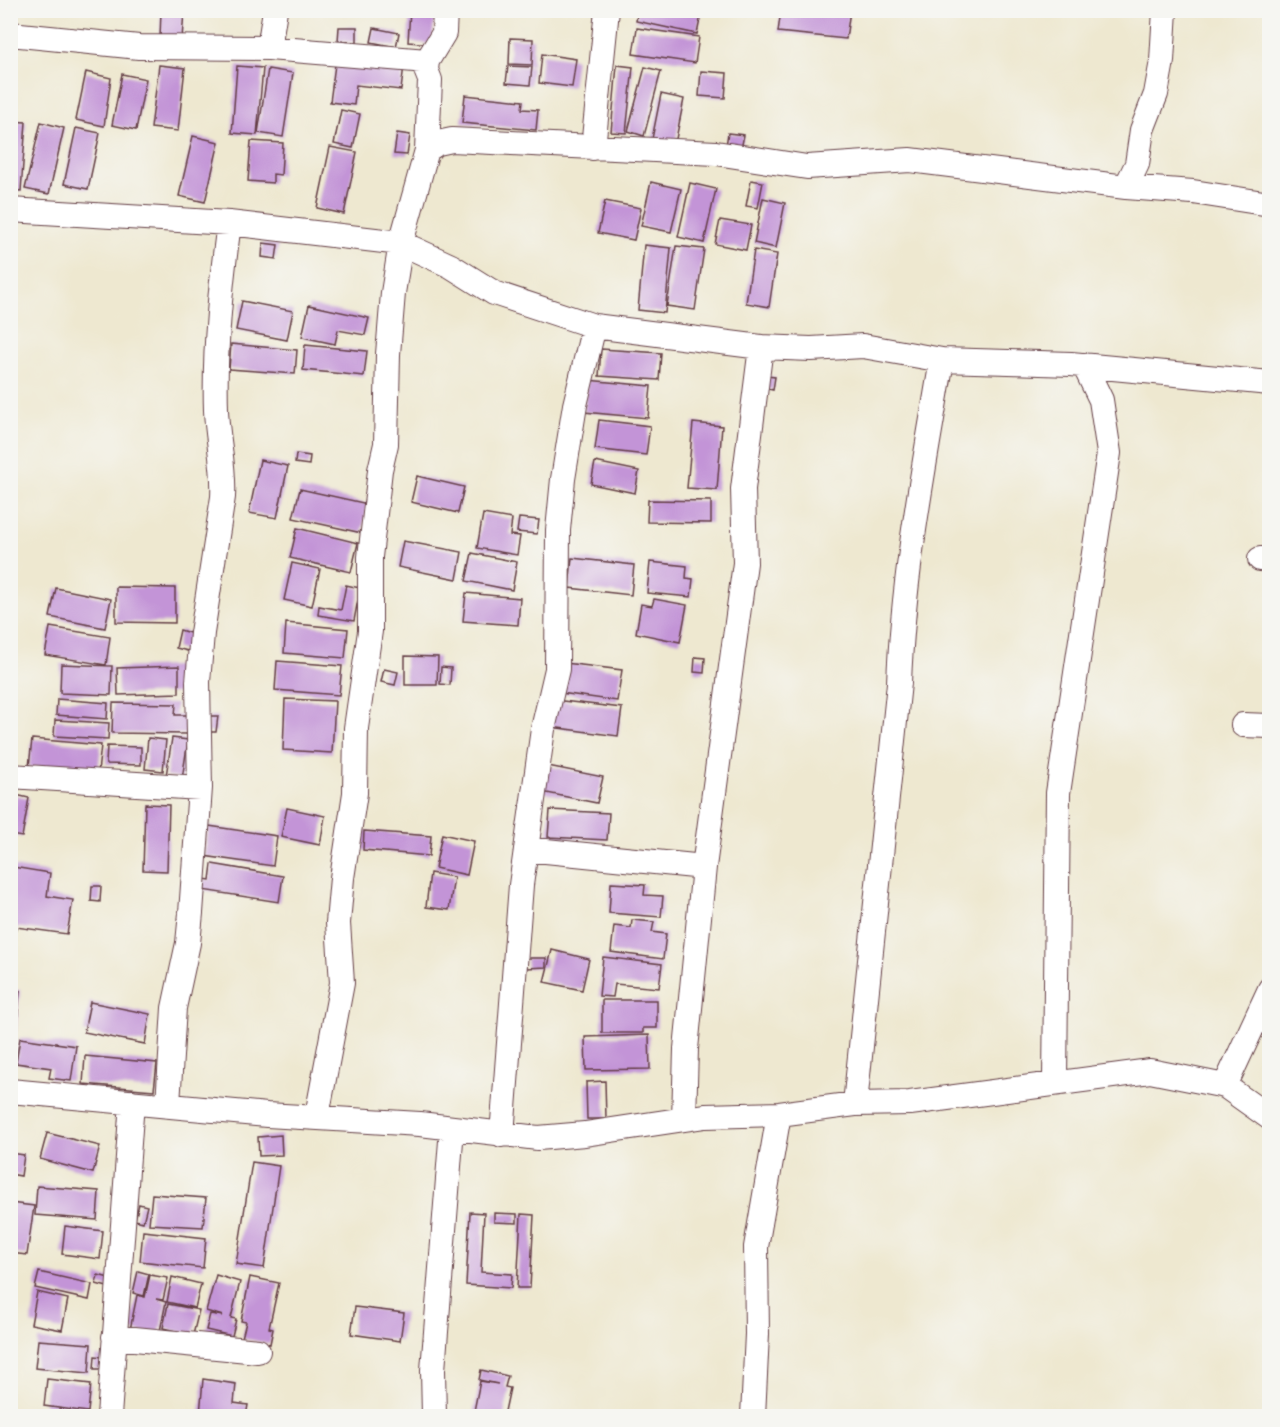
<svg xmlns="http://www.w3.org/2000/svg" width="1280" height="1427" viewBox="0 0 1280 1427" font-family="'Comic Neue',sans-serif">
  <rect width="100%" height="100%" fill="#f6f6f2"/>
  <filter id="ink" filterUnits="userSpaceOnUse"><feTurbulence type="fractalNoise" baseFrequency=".0167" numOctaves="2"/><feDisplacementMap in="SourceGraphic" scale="12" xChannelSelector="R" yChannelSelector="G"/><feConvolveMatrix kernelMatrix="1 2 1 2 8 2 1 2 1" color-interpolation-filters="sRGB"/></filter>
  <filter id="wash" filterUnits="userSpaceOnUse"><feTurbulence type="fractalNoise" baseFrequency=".008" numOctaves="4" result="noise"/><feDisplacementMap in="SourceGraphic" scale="24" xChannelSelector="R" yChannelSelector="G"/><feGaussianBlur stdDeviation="1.35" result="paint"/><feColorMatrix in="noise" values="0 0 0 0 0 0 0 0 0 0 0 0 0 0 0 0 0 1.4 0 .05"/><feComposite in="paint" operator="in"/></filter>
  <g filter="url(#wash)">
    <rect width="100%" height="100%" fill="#eee8d0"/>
    <g id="blocks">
      <path fill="#c394d7" d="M161,10l23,1 -2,28 -22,-1z
        M410,10h25l-3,34 -24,-2z
        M638,10h64l-5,24 -61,-13z
        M781,10h69l-4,29 -68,-7z
        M339,27h18v15l-19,-1z
        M374,28l25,5 -3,14 -25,-5z
        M637,28l62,9 -4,26 -62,-9z
        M510,38l23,1 -1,26 -23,-1z
        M542,54l34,5 -4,28 -33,-4z
        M336,57l68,8 -3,25 -45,-5 -2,20 -24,-3z
        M159,65l26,3 -7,63 -27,-3z
        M617,65l16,2 -7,66 -15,-1z
        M237,66l26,2 -6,67 -25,-2z
        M508,66l24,1 -2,18 -24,-2z
        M645,67l16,4 -17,65 -16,-5z
        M268,69l25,4 -10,64 -25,-4z
        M701,71l26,2 -2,25 -26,-2z
        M86,72l25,6 -7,48 -28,-6z
        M122,74l24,5 -10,51 -24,-5z
        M661,94l23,5 -9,45 -23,-5z
        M465,95l58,6 -1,8 16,1 -2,20 -74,-7z
        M341,110l19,4 -7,34 -19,-4z
        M10,121l16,1 -5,69 -11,-1z
        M41,122l23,6 -15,66 -24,-5z
        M76,128l24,5 -12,56 -24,-5z
        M397,133l13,2 -3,20 -13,-1z
        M728,133l16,2 -3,14 -15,-3z
        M193,136l26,6 -14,60 -26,-6z
        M251,141l32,2 -2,32 -8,-1v9l-25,-2z
        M330,147l27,5 -13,62 -27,-6z
        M751,180l12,2 -5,26 -12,-2z
        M651,182l30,7 -10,43 -30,-6z
        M690,183l26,6 -12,54 -26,-6z
        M763,198l22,5 -9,45 -22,-5z
        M605,201l36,7 -7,32 -36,-7z
        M720,220l31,5 -5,25 -31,-6z
        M263,243l15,2 -2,14 -14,-2z
        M644,245l27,3 -6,65 -27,-3z
        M676,246l28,3 -9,61 -28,-4z
        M754,250l23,4 -8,53 -23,-4z
        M242,301l51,10 -6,29 -51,-10z
        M309,305l60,13 -4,17 -27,-5 -3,14 -33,-7z
        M231,344l66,6 -2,24 -66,-5z
        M305,345l62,6 -3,25 -61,-6z
        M601,349l60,4 -2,27 -60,-4z
        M766,376l9,1 -2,13 -9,-2z
        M587,380l64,6 -3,32 -64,-6z
        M599,420l51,6 -4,29 -51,-6z
        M693,423l29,3 -5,64 -30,-2z
        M296,454l14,2 -1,9 -14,-2z
        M260,460l28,6 -11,52 -28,-5z
        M595,462l44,9 -4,22 -44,-9z
        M417,476l47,11 -6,26 -47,-11z
        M300,489l68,15 -6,29 -69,-15z
        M648,500l63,1v22l-64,-1z
        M483,514l29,5 -2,16 10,1 -3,19 -40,-7z
        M519,518l20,2 -2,14 -20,-2z
        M297,528l61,15 -7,29 -61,-14z
        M403,541l59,11 -5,27 -59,-12z
        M472,553l45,9 -5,28 -46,-9z
        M572,558l62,7 -3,30 -62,-7z
        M650,562l37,4 -1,12 7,1 -2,18 -44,-4z
        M292,563l28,6 -8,37 -28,-6z
        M346,585l14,3 -6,33 -36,-6 1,-9 22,4z
        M116,587l59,1v35l-59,-1z
        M56,588l55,11 -6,29 -55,-11z
        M466,593l54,5 -2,27 -55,-4z
        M654,599l33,6 -7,37 -44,-9 5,-29 11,2z
        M286,623l62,6 -3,29 -61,-5z
        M50,627l60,10 -4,28 -61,-10z
        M180,630l13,4 -5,17 -12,-3z
        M405,656l33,1 -1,28h-32z
        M695,657l10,1 -1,15 -10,-1z
        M277,661l65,5 -3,29 -64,-5z
        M565,663l57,7 -5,31 -56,-8z
        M61,664l51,2 -1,29 -51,-2z
        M179,666v27l-61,2 -1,-27z
        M441,667l10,1 -1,17 -10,-1z
        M384,669l14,3 -3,13 -14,-3z
        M57,699l51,4 -1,16 -51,-4z
        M285,699l50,2 -3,52 -49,-3z
        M554,700l68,8 -4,28 -67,-9z
        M113,703l63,1 -1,11h13l-1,19 -75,-1z
        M209,716h9l-2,16h-8z
        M55,720l54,3 -1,16 -54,-3z
        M148,738l18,2 -3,31 -18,-2z
        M172,738l16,2 -6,39 -16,-3z
        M32,739l69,6 -3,27 -69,-5z
        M107,746l34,1v18l-35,-1z
        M548,766l55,11 -6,26 -55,-11z
        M16,795l13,3 -7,39 -12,-2z
        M145,804l24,1 -2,66 -24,-1z
        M287,808l38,8 -5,29 -39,-8z
        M550,810l59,3 -2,27 -59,-3z
        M209,826l68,10 -4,30 -69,-10z
        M364,831l67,5 -2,20 -66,-6z
        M442,834l32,7 -7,34 -32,-7z
        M212,864l71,12 -4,26 -77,-12 2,-11 6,1z
        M13,867l37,6 -3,23 26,4 -6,34 -51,-7 -2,10 -4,-1v-49z
        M430,873l24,4 -5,33 -23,-3z
        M611,883l34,2 -1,10 19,1 -2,21 -52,-4z
        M92,886h9l-1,16 -9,-1z
        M632,920l22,2 -2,10 14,2 -3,25 -52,-7 3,-26 17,2z
        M552,950l37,9 -7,31 -38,-8z
        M603,957l59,7 -3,24 -44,-4 -2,13 -14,-1z
        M526,958h20v9l-19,1z
        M10,990h10l-4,43h-6z
        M602,1000h55v28h-14v5h-41z
        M90,1002l60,12 -5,30 -61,-12z
        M649,1035l1,34 -64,1 -1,-33z
        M20,1038l56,8 -5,35 -22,-3 2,-10 -35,-5z
        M10,1045l6,1 -2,19h-4z
        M85,1056l72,7 -3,27 -71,-6z
        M605,1081l1,38h-19l-1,-37z
        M47,1133l53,13 -7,27 -53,-14z
        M281,1135l1,20 -23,1 -1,-19z
        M10,1153l14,2 -3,21 -11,-2z
        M252,1162l27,4 -15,102 -28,-4z
        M37,1186l62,5 -2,29 -62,-5z
        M152,1194l54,4 -3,29 -54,-3z
        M10,1203l24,3 -7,49 -17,-2z
        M139,1204l8,2 -4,16 -8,-2z
        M470,1212l14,1 -3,59 31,2 -1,14 -45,-3z
        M494,1213l23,1v9l-23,-1z
        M521,1214l13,1 -4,73h-13z
        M65,1226l38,5 -3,28 -38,-5z
        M143,1231l63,7 -3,30 -63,-7z
        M138,1271l11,3 -5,22 -11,-3z
        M39,1272l53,12 -3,16 -54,-12z
        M98,1275l15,4 -2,9 -15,-4z
        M150,1275l18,3 -5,22 -7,-1 10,3 -7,34 -29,-6 7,-35 8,2z
        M216,1275l24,7 -9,36 5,1 -4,17 -26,-6 4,-16 13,2 -17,-5z
        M172,1277l29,7 -6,24 -28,-6z
        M250,1277l29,6 -10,45 4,1 -3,15 -28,-6 4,-16 -5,-1z
        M37,1292l31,7 -6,31 -31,-6z
        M168,1304l31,6 -6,25 -30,-7z
        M355,1307l49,6 -4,28 -49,-7z
        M38,1340l53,4 -2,29 -54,-5z
        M95,1356l7,1 -1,12h-7z
        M481,1370l27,6 -3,11 5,1 -6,28h-31l7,-35 18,3 -19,-4z
        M47,1379l44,5 -3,28 -44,-6z
        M203,1379l33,5 -2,19 14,2 -2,11 -46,-1z"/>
    </g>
  </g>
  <g filter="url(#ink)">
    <use href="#blocks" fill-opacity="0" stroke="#633d44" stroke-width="1.5"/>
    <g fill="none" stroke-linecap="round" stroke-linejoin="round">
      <defs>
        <path id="minor" d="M10,34l129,13 130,1 158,13 -1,9 4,10 -3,70
          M269,48l6,-38
          M427,61l17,-28 1,-23
          M593,148l14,-138
          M1126,187l11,-23 5,-34 14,-36 6,-33 3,-51
          M10,210l219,13 172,20 50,23 43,27 100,33 167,21 50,2 52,-3 79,14 129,4 199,19
          M1260,559l10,1
          M1243,725l27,1
          M10,776l190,12
          M526,849l178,18
          M1055,1082l3,-289 51,-340 -8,-53 -17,-35
          M1225,1086l45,-97
          M10,1091l257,24 153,9 118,14 47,-4 120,-18 74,-2 76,-10 55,-1 240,-32 75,15 45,32
          M168,1104l6,-96 14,-65 3,-30 9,-125 -2,-106 4,-49 21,-136c2,-30 -6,-58 -7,-87 -2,-62 5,-126 13,-187
          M855,1104l44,-421c4,-109 25,-215 43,-323
          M317,1116l25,-133 -4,-60 4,-45 13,-85 1,-65 14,-97v-74l10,-87 6,-26 2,-90 5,-61 8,-50 26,-93 11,-7 14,-3 264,13 91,14 103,-7 216,27 67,5 77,12
          M684,1119l2,-70 18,-182 41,-304 -2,-74 18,-142
          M502,1135l19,-250 22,-156 14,-60 1,-139 5,-51 12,-74 19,-79
          M114,1337l144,14
          M109,1416l23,-314
          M434,1416l-1,-46 19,-242
          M753,1416l4,-82 -1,-87 23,-133"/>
      </defs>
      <use href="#minor" stroke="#633d44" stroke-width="26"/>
      <use href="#minor" stroke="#fff" stroke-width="24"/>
    </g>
  </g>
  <rect width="1280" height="1427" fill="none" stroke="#f6f6f2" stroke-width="36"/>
</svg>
